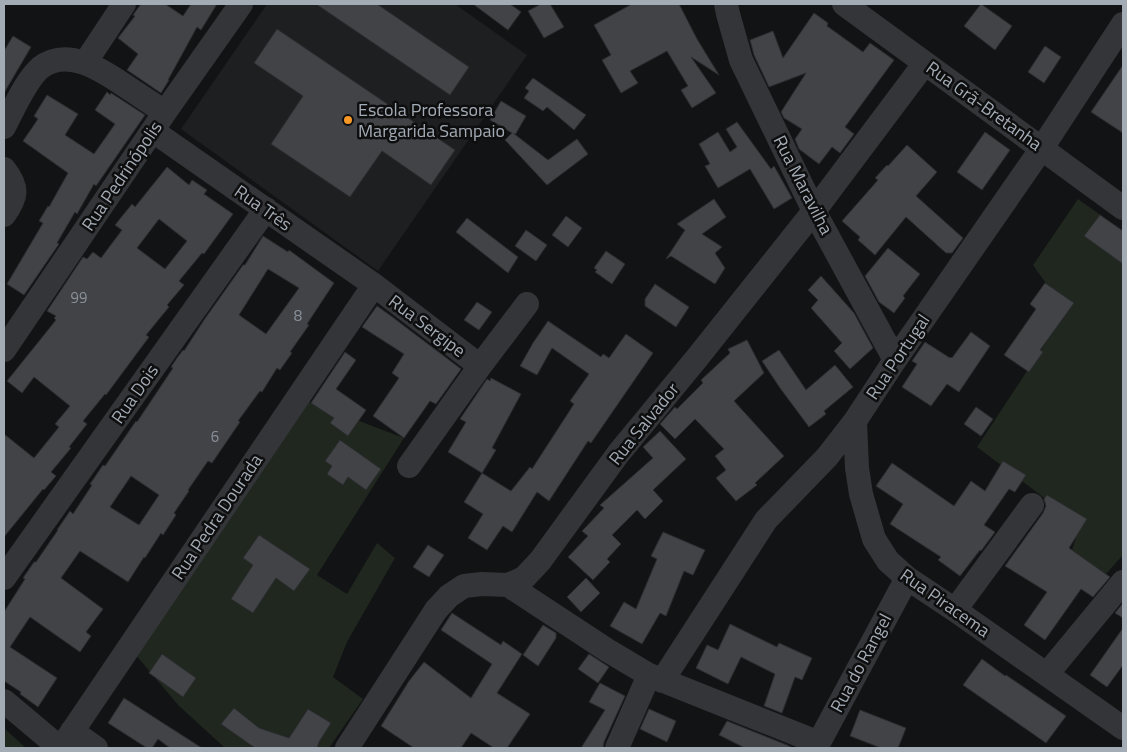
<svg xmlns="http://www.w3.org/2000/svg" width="1127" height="752" viewBox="0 0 1127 752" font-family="'Titillium Web',sans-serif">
  <rect width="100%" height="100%" fill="#121314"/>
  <path fill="#1e1f21" d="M267,4h188l72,51 -149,216 -197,-142z"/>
  <path fill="#1f271f" d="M1078,199l45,32v324l-17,19 -34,-24 8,-25 -103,-78 89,-135 -33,-47z
    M307,401l97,37 -87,137 30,19 30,-51 18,15 -48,84 -14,35 30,22 -34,49h-104l-47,-43 -43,-51z
    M4,728l22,20h-22z"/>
  <path fill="#414347" stroke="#2c2d30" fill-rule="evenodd" d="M141,4h24l18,12 8,-12h26l-16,26 -4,-3 -29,53h1l-8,13 -34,-23 11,-16 -20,-16 17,-22 -2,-1z
    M316,4h61l92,63 -19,28z
    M473,4h37l11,8 -13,18z
    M541,4h9l14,23 -20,11 -16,-27z
    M632,4h47l18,35 22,36 -28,-18 25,36 -24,15 -11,-18 7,-4 -21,-35 -37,20 8,12 -17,10 -19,-33 9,-5 -17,-30z
    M981,4l31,22 -17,24 -31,-24z
    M814,13l14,10 -1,3 36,26 7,-9 24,17 -49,67 9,7 -14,19 -8,-6 -13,17 -20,-15 -4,-10 7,-10 -18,-11 -3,-6 25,-39 -37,14 -15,-32 -4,-15 23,-9 10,27z
    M277,29l178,121 -24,35 -49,-34 -32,46 -79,-53 32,-48 -49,-33z
    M13,36l18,11 -27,46v-42z
    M1045,46l16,11 -17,26 -16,-11z
    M1123,65v68l-32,-21z
    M533,78l53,37 -12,15 -27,-23 -4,4 -19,-13 5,-7 -4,-3z
    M107,92l3,3 1,-2 34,22 -49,71 -2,-2 -17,30 -2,-2 -18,31 2,1 -35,51 -17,-11 36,-61 -4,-2 9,-15 1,1 19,-34 -45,-32 15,-22 -4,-3 13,-21 31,19 -13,21 29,19 21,-30 -20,-14z
    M501,101l25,15 -11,19 -2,-2 35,27 29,-21 11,15 -41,31 -42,-45 7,-7 -22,-13z
    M737,122l34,47 3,-3 18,32 -18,11 -24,-40 -32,19 -13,-22 5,-2 -11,-20 19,-12 12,20 7,-5 -11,-18z
    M985,132l25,18 -28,40 -25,-18z
    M907,145l30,27 -21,24 47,42 -11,15h-6l-40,-36 -31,38 -17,-15 2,-3 -18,-16 36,-41 -3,-2 12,-13 1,1z
    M167,167l22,18 3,-5 15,10 -3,4 29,20 -29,40 -2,-1 -23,28 5,4 -17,20 2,2 -23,28 3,2 -43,58 -1,-1 -22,27 4,3 -18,23 2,1 -20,24 5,4 -12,14 -1,-1 -39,48v-103l30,24 25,-31 -4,-3 15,-18 -36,-29 -12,16 -15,-12 49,-61 -2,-2 2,-2 -9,-5 36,-54 4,2 6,-7 8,6 21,-28 -7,-5 17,-21 3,3zM159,219l28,22 -22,28 -28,-21z
    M714,199l12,18 -24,17 20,13 -7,6 10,15 -10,16 -44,-28 -5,3 19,-29 -8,-6z
    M1100,215l23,16v33l-39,-28z
    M566,216l16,12 -14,19 -16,-12z
    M467,218l51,39 -10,16 -52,-41z
    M526,230l21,15 -11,16 -21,-15z
    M263,236l25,16 1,-2 45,33 -27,41 2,1 -19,27 2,1 -12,17 -3,-2 -15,24 -2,-1 -22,30 2,1 -28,41 -4,-2 -20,29 1,1 -15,22 2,2 -13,20 -2,-2 -16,25 -1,-1 -16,25 -48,-31 -19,27 42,31 -17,23 5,4 -11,16 -50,-35 -20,30 47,31 -19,29 -18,-13 1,-2 -17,-11v-69l21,-33 -2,-1 11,-16h2l22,-32h-1l13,-19 3,3 19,-29 -2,-1 13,-19 2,1 31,-45 1,1 36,-54 -2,-1 6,-9 6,-8 1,1 20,-31 39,-55h2zM268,269l31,19 -33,46 -27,-19zM131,476l28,19 -20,30 -29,-18z
    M888,248l32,26 -17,22 2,2 -11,15 -15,-11 -14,-26z
    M606,251l19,13 -13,20 -17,-12 2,-2 -3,-2z
    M821,276l33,37 19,35 -23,21 -16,-18 8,-8 -31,-35 7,-8 -10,-10z
    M1045,283l29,20 -34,47 3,2 -14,20 -25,-17 32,-46 -6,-5z
    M655,284l34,23 -13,20 -31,-21v-7z
    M477,302l15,10 -13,18 -15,-10z
    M377,306l14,10 70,53 -25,35 -6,-3 -26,37 -31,-22 26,-38 -7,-5 12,-19 -42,-27z
    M548,321l53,36 2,-3 6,4 17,-24 27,19 -62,90 -3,-2 -39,60 -12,-9 -25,40 -9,-6 -16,24 -19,-12 15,-24 -19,-12 18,-29 29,18 19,-24 2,2 42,-65 -4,-3 19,-27 -37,-26 -15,27 -17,-9 13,-23z
    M971,332l19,14 -31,46 -12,-8 -16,22 -29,-19 15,-23 -5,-3 13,-19 25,16 1,-1 1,1z
    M747,340l17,33 -30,28 50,55 -29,27 2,2 -21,16 -20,-23 10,-8 -11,-14 9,-7 -29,-30 -20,20 -15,-15 15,-17 2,2 26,-26 -2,-3 29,-27 -2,-4z
    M779,350l27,40 29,-25 18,22 -29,24 2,3 -17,13 -29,-39 -18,-27z
    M345,352l11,8 -20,29 30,21 -18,26 -18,-13 4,-5 -23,-15z
    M491,378l30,16 -29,54 4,2 -14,23 -34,-21 18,-30 -6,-3 27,-40 3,2z
    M976,407l17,12 -12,17 -17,-12z
    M660,431l26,28 -33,31 10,11 -18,18 -8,-9 -25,25 9,9 -14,15 3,3 -17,18 -25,-23 20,-21 -6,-5 22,-23 -4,-3 53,-47 -10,-11z
    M340,440l41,29 -15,21 -18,-13 -5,8 -16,-11 5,-8 -7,-5z
    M1003,461l23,14 -11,17 -6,-3 -25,36 11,7 -14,19 -1,-1 -20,26 -22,-16 3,-3 -51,-33 13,-20 -27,-18 16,-23 62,43 17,-25 14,10z
    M1047,495l40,24 -18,29 41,29 -17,20 -12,-8 -36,51 -21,-15 23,-33 -42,-26 38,-53 3,-7 -2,-7z
    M663,532l42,18 -12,25 -9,-4 -18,45 -6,-3 -18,31 -32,-18 14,-24 12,7 21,-50 -6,-3z
    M259,535l51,34 -16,22 -18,-13 -23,35 -22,-14 22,-34 -10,-7z
    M428,545l16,10 -15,22 -16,-10z
    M586,578l14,15 -19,19 -14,-15z
    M1123,603v15l-8,-5z
    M452,613l49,32 2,-4 19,13 -25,39 33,21 -23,34h-13l-23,-15 -10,15h-47l-33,-22 28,-45 15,-19 47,36 21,-34 -51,-34z
    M730,624l47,23 2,-4 33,15 -10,22 -7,-3 -13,36 -18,-7 11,-32 -34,-17 -13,27 -32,-16 11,-23 11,5z
    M543,625l13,8v5l-18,28 -15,-11z
    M1123,628v37l-16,22 -17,-12z
    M162,654l34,24 -13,19 -34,-24z
    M589,654l20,13 -11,16 -20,-14z
    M982,659l23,17 1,-1 60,41 -20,27 -83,-58z
    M600,683l25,13 -21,46 -1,6h-22l24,-38 -16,-8z
    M124,698l42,27 36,23h-32l-12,-9 -6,9h-5l-39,-25z
    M234,708l25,20 30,10 19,-29 23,14 -12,19 -2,6h-62l-34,-24z
    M649,709l27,12 -9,21 -27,-13z
    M860,710l46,18 -8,20h-17l-31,-12z
    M727,721l60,24 6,3h-48l-26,-13z"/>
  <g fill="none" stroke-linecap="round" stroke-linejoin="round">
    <path stroke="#333539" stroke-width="24" d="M726,4l2,10 13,46 73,151 81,149
      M844,4l279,204
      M85,63l39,-59
      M4,127c9,-17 22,-47 36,-59 28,-22 63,3 87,19 12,8 25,17 38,25
      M153,131l221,154 106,81
      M4,169c15,19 13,28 0,46
      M4,350l161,-238 76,-108
      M855,421l2,47 4,26 13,45 14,22 19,17 48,32 168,118
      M409,466l71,-100 47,-62
      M4,578l262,-369
      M508,585l99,65 42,25 170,68
      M955,610l77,-105
      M1047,674l76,-92
      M662,681l104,-161 61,-63 28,-36 40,-61 147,-212 81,-124
      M4,701l56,47
      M72,731l24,17
      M61,748l313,-463
      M347,748l89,-138 13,-14 15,-10 18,-2 26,1 16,-7 16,-17 78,-107 79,-96 117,-147 111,-148
      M617,748l32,-73
      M816,748l91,-170"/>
  </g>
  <circle fill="#f89826" stroke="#0e0e0f" stroke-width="2" cx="348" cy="120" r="5"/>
  <g text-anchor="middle" stroke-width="5" stroke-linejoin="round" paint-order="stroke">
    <g font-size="15" fill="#8a919a">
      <text x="79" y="303">99</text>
      <text x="298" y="321">8</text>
      <text x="215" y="442">6</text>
    </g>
    <g font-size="18" fill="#a3abb5" stroke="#0e0e0f">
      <text transform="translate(984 106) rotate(36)" y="6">Rua Grã-Bretanha</text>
      <text transform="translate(122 176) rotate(-56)" y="6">Rua Pedrinópolis</text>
      <text transform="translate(803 185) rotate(63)" y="6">Rua Maravilha</text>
      <text transform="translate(263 208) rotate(35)" y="6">Rua Três</text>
      <text transform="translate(427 326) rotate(37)" y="6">Rua Sergipe</text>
      <text transform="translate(898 357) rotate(-56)" y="6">Rua Portugal</text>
      <text transform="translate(135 394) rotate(-55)" y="6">Rua Dois</text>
      <text transform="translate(644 424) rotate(-51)" y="6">Rua Salvador</text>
      <text transform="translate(217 517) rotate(-56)" y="6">Rua Pedra Dourada</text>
      <text transform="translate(945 603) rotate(35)" y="6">Rua Piracema</text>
      <text transform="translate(861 663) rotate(-62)" y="6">Rua do Rangel</text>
    </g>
    <g font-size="18" fill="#a3abb5" stroke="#0e0e0f" text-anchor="start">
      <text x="358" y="116">Escola Professora<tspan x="358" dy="21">Margarida Sampaio</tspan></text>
    </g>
  </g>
  <rect width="1127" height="752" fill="none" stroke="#a3abb5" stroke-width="10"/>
</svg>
